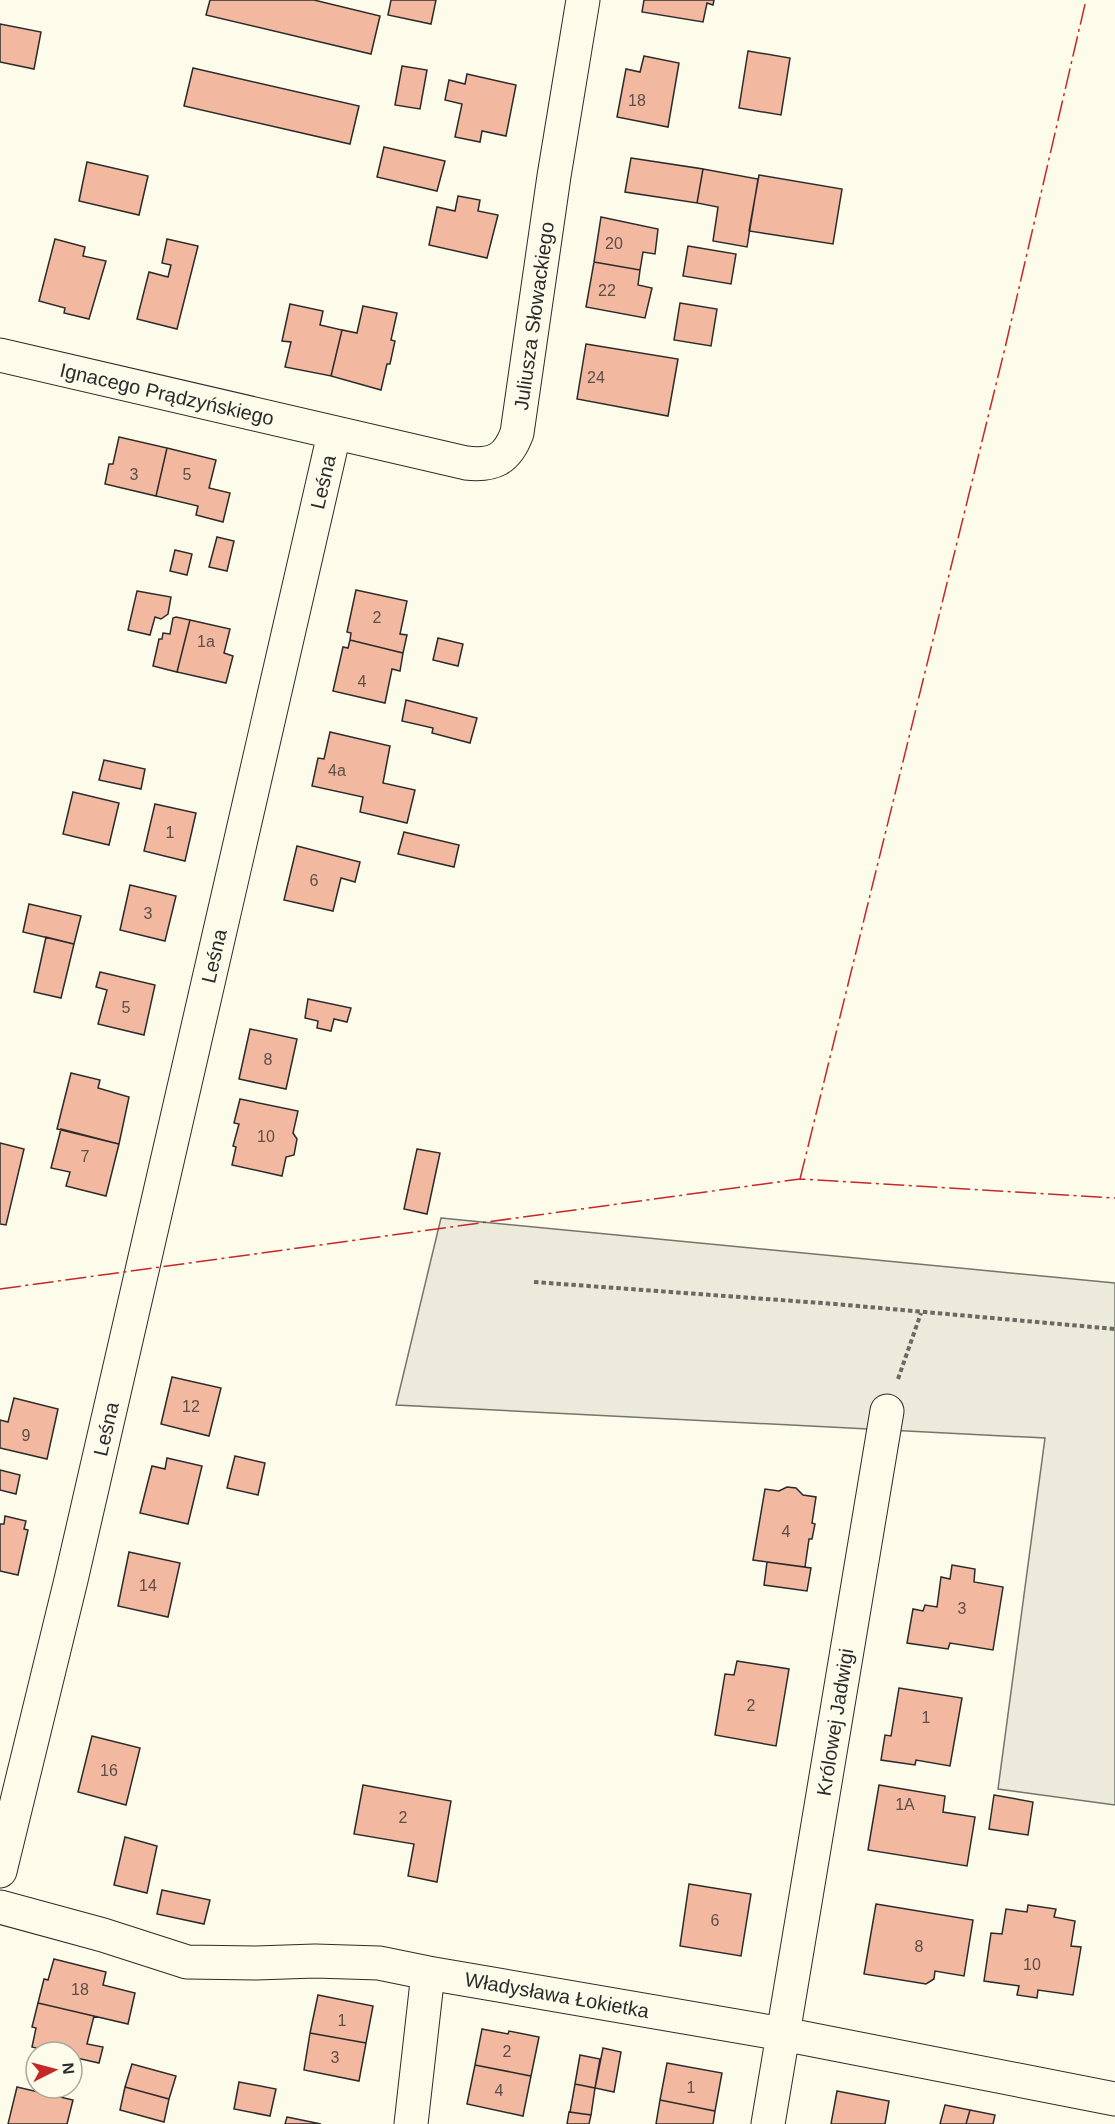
<svg xmlns="http://www.w3.org/2000/svg" width="1115" height="2124" viewBox="0 0 1115 2124" font-family="Helvetica,sans-serif">
  <rect width="100%" height="100%" fill="#fdfbea"/>
  <path fill="#ecebdb" stroke="#74746e" stroke-width="1.5" d="M441,1218l674,65v522l-117,-16 47,-351 -649,-33z"/>
  <path fill="#f2b8a0" stroke="#2b2b2b" stroke-width="1.5" d="M210,0h104l66,16 -9,38 -165,-39z
    M391,0h45l-5,24 -43,-9z
    M644,0h70l-1,5 -6,-2 -4,19 -61,-10z
    M0,24l41,8 -7,37 -34,-7z
    M748,51l42,7 -9,57 -42,-7z
    M644,56l35,7 -11,64 -51,-10 9,-48 14,3z
    M402,66l25,4 -7,39 -25,-4z
    M193,68l166,38 -9,38 -166,-38z
    M467,74l49,11 -10,51 -24,-5 -2,11 -25,-5 7,-33 -17,-4 4,-20 16,4z
    M384,147l61,14 -8,30 -60,-14z
    M631,158l72,11 -6,34 -72,-11z
    M87,162l61,14 -9,39 -60,-14z
    M703,169l55,10 -11,68 -34,-6 5,-34 -21,-4z
    M759,175l83,14 -9,55 -84,-13z
    M458,196l22,4 -2,11 20,4 -11,43 -58,-13 8,-38 18,4z
    M601,217l57,12 -3,25 -12,-2 -3,18 -46,-8z
    M55,239l30,8 -2,9 23,5 -17,58 -25,-6 1,-5 -26,-7z
    M167,239l31,7 -21,83 -40,-10 12,-47 19,5 3,-12 -9,-2z
    M688,246l48,8 -5,30 -48,-8z
    M594,262l46,8 -2,15 14,3 -7,30 -59,-11z
    M680,303l37,6 -6,37 -37,-6z
    M290,304l33,7 -3,14 22,5 -11,46 -46,-9 6,-25 -9,-1z
    M363,306l34,7 -6,27 4,1 -5,23h-3l-6,26 -50,-14 11,-46 15,3z
    M586,344l92,15 -10,57 -91,-17z
    M119,437l48,11 -11,48 -51,-12 4,-20h4z
    M167,448l49,12 -7,28 21,5 -7,29 -27,-7 2,-9 -42,-10z
    M217,537l17,4 -7,30 -18,-4z
    M175,550l17,4 -5,21 -17,-4z
    M356,590l51,11 -7,33 7,1 -4,18 -53,-13 1,-7 -4,-1z
    M137,591l34,6 -3,17 -7,5 -6,-2 -5,18 -22,-5z
    M176,617l14,3 -13,52 -24,-6 6,-27h3l1,-6 7,1 3,-16z
    M190,620l40,9 -6,24 9,3 -7,27 -49,-11z
    M438,638l25,6 -5,22 -25,-6z
    M350,640l53,13 -3,18 -8,-2 -7,34 -52,-12 10,-44 5,1z
    M406,700l71,18 -7,25 -38,-10 1,-5 -31,-7z
    M330,732l60,14 -7,37 32,7 -8,33 -47,-11 3,-15 -51,-11 6,-28 6,1z
    M104,760l41,9 -4,20 -42,-9z
    M73,792l46,11 -10,42 -46,-11z
    M155,804l41,9 -11,48 -41,-10z
    M404,832l55,13 -5,22 -56,-13z
    M297,846l63,16 -5,20 -14,-4 -8,33 -49,-11z
    M130,885l46,11 -11,45 -45,-11z
    M29,904l52,12 -7,28 -51,-12z
    M46,937l28,7 -13,54 -27,-6z
    M100,972l55,13 -11,50 -46,-11 9,-34 -11,-3z
    M308,999l43,9 -4,14 -13,-3 -3,12 -14,-3 1,-7 -13,-3z
    M250,1029l47,10 -11,50 -47,-10z
    M71,1073l29,7 -2,8 31,9 -10,47 -62,-15z
    M240,1099l58,12 -5,22 4,6 -3,16 -8,2 -4,19 -50,-11 4,-18 -3,-1 6,-22 -5,-1z
    M61,1129l58,15 -13,52 -40,-10 4,-14 -19,-4z
    M0,1143l24,6 -18,76 -6,-1z
    M417,1149l23,4 -13,61 -23,-5z
    M172,1377l49,11 -12,48 -48,-12z
    M14,1398l44,11 -11,50 -47,-11v-28l8,2z
    M235,1456l30,7 -7,32 -31,-7z
    M167,1458l35,8 -14,58 -48,-11 12,-47 13,3z
    M0,1470l20,5 -4,19 -16,-4z
    M787,1487l9,1 7,7 13,2 -4,26 3,1 -3,15h-3l-4,28 -52,-7 12,-71 14,2z
    M5,1516l21,5 -2,8 4,1 -10,45 -18,-4v-47h4z
    M129,1552l51,11 -12,54 -50,-11z
    M767,1562l44,6 -4,23 -43,-6z
    M952,1565l23,4 -1,13 29,5 -10,63 -43,-7 -2,6 -41,-6 6,-34 10,2 2,-6 12,2 4,-30 9,2z
    M737,1661l52,8 -13,77 -61,-11 10,-61 9,1z
    M899,1688l63,10 -12,68 -34,-6 -1,5 -34,-5 4,-25 6,1z
    M92,1736l48,12 -14,57 -48,-13z
    M363,1785l88,16 -14,81 -29,-6 6,-32 -60,-10z
    M879,1785l66,11 -2,16 32,5 -8,49 -99,-16z
    M994,1795l39,7 -5,33 -39,-6z
    M125,1837l32,9 -10,47 -33,-8z
    M689,1884l62,10 -10,62 -61,-10z
    M162,1890l48,10 -6,24 -47,-10z
    M876,1904l97,16 -9,56 -29,-5 -1,8 -8,5 -62,-10z
    M1028,1905l28,4 -2,8 21,4 -4,25 10,1 -8,48 -35,-5 -1,8 -20,-3 2,-9 -35,-5 7,-48 11,1 4,-25 21,3z
    M54,1959l52,13 -3,13 32,8 -7,31 -90,-21 6,-24 4,1z
    M318,1995l55,11 -7,37 -56,-10z
    M38,2003l56,13 -7,28 16,3 -4,16 -27,-6v-5h-20l-20,-5 4,-19 -4,-1z
    M482,2029l26,5 1,-3 30,6 -8,39 -56,-11z
    M310,2033l56,10 -7,38 -55,-11z
    M603,2048l18,4 -7,40 -19,-4z
    M580,2055l20,4 -5,29 -20,-4z
    M667,2063l55,10 -7,38 -55,-11z
    M132,2064l44,12 -7,23 -44,-12z
    M475,2065l56,11 -8,40 -56,-12z
    M239,2082l37,7 -6,27 -36,-7z
    M575,2084l20,4 -4,27 -21,-3z
    M17,2087l56,13 -6,24h-59z
    M125,2087l44,12 -5,23 -44,-12z
    M837,2091l52,10 -4,23h-54z
    M660,2100l55,11 -2,13h-57z
    M945,2105l25,5 -4,14h-26z
    M970,2110l25,5 -2,9h-27z
    M569,2112l22,3 -2,9h-22z
    M287,2117l34,7h-36z"/>
  <g fill="none" stroke-linecap="round" stroke-linejoin="round">
    <defs>
      <path id="street" d="M0,355l466,108c27,3 41,-3 51,-30l37,-257 29,-176
        M0,1871l71,-291 263,-1146
        M0,1907l103,28 84,27 69,1 59,-2 64,2 49,10 355,61 332,65
        M411,2124l17,-151
        M768,2124l119,-713"/>
    </defs>
    <use href="#street" stroke="#2b2b2b" stroke-width="35"/>
    <path stroke="#6a6964" stroke-width="4" stroke-dasharray="4.5 3" stroke-linecap="butt" d="M534,1282l301,22 280,25
      M898,1379l23,-66"/>
    <use href="#street" stroke="#fdfbea" stroke-width="33"/>
    <path stroke="#c62828" stroke-width="1.5" stroke-dasharray="21 4.5 3 4.5" stroke-linecap="butt" d="M800,1179l205,-831 81,-348
      M0,1289l800,-110 315,19"/>
  </g>
  <g text-anchor="middle" stroke-width="4.5" stroke-linejoin="round" paint-order="stroke">
    <g font-size="16" fill="#5d4e48">
      <text x="637" y="106">18</text>
      <text x="614" y="249">20</text>
      <text x="607" y="296">22</text>
      <text x="596" y="383">24</text>
      <text x="134" y="480">3</text>
      <text x="187" y="480">5</text>
      <text x="377" y="623">2</text>
      <text x="206" y="647">1a</text>
      <text x="362" y="687">4</text>
      <text x="337" y="776">4a</text>
      <text x="170" y="838">1</text>
      <text x="314" y="886">6</text>
      <text x="148" y="919">3</text>
      <text x="126" y="1013">5</text>
      <text x="268" y="1065">8</text>
      <text x="266" y="1142">10</text>
      <text x="85" y="1162">7</text>
      <text x="191" y="1412">12</text>
      <text x="26" y="1441">9</text>
      <text x="786" y="1537">4</text>
      <text x="148" y="1591">14</text>
      <text x="962" y="1614">3</text>
      <text x="751" y="1711">2</text>
      <text x="926" y="1723">1</text>
      <text x="109" y="1776">16</text>
      <text x="905" y="1810">1A</text>
      <text x="403" y="1823">2</text>
      <text x="715" y="1926">6</text>
      <text x="919" y="1952">8</text>
      <text x="1032" y="1970">10</text>
      <text x="80" y="1995">18</text>
      <text x="342" y="2026">1</text>
      <text x="507" y="2057">2</text>
      <text x="335" y="2063">3</text>
      <text x="691" y="2093">1</text>
      <text x="499" y="2096">4</text>
    </g>
    <g font-size="20" fill="#2b2b2b" stroke="#fdfbea">
      <text transform="translate(534 316) rotate(-82)" y="7">Juliusza Słowackiego</text>
      <text transform="translate(167 394) rotate(13)" y="7">Ignacego Prądzyńskiego</text>
      <text transform="translate(323 482) rotate(-77)" y="7">Leśna</text>
      <text transform="translate(214 956) rotate(-77)" y="7">Leśna</text>
      <text transform="translate(106 1429) rotate(-77)" y="7">Leśna</text>
      <text transform="translate(835 1722) rotate(-81)" y="7">Królowej Jadwigi</text>
      <text transform="translate(557 1995) rotate(10)" y="7">Władysława Łokietka</text>
    </g>
  </g>
  <g transform="translate(54 2070) rotate(84)"><circle r="28" fill="#fdfbea" stroke="#a9a89e" stroke-width="1.5"/>
  <path d="M0-4.5L10 22L0 15L-10 22Z" fill="#c62828"/>
  <text y="-9" font-size="16" font-weight="bold" text-anchor="middle" fill="#2b2b2b">N</text>
  </g>
</svg>
